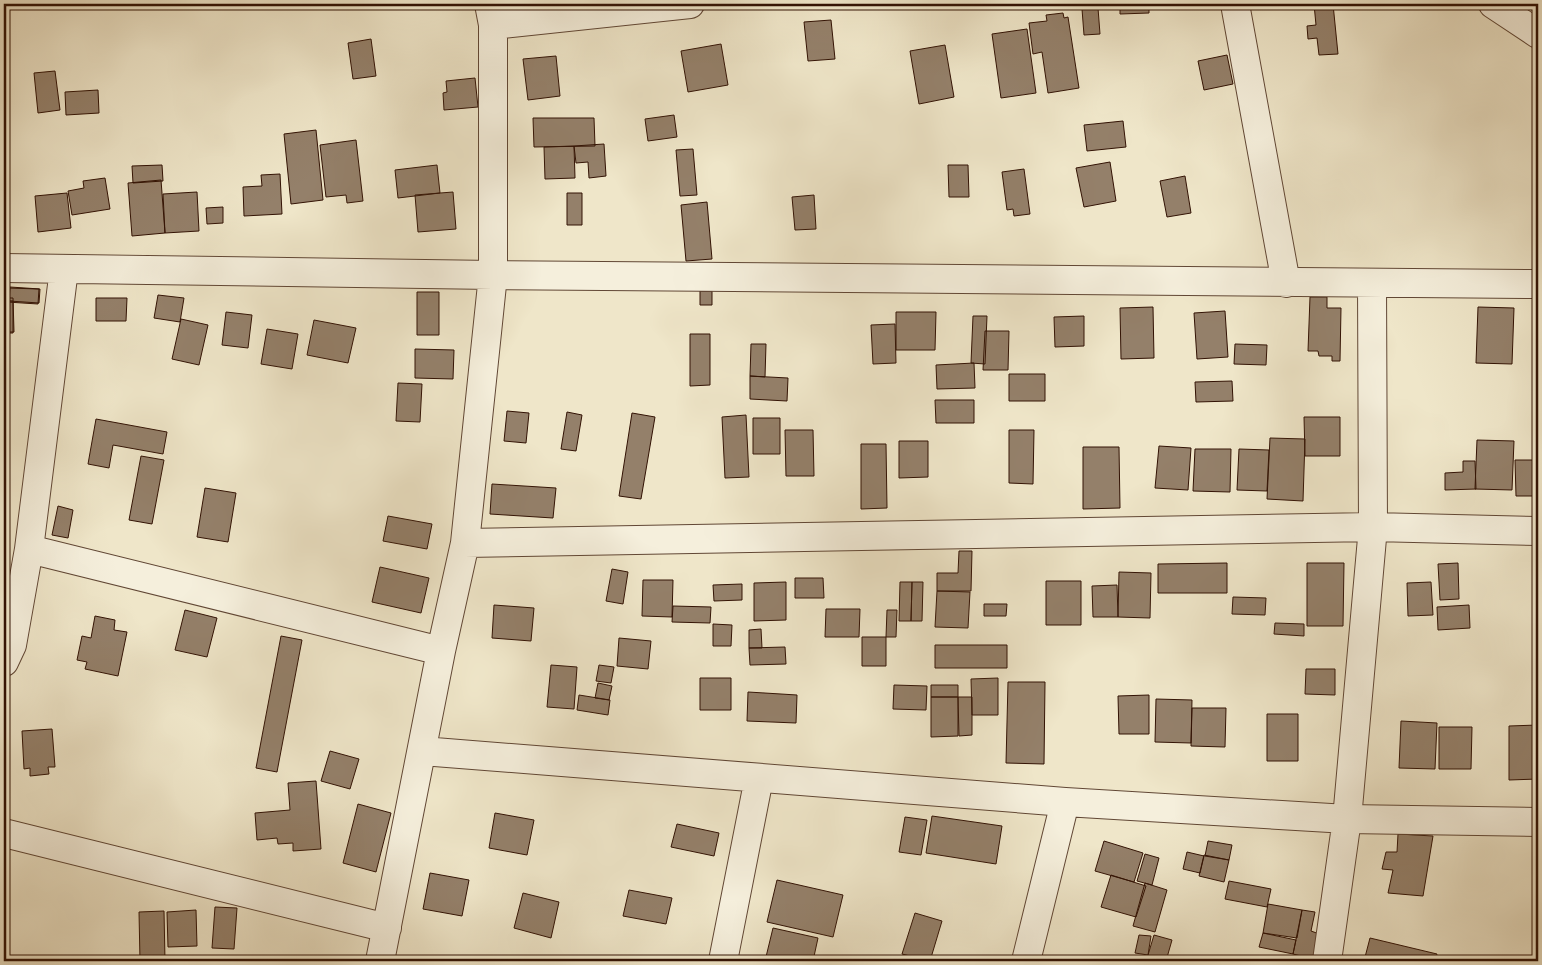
<svg xmlns="http://www.w3.org/2000/svg" width="1542" height="965" viewBox="0 0 1542 965" font-family="'IM FELL DW Pica',serif">
  <rect width="100%" height="100%" fill="#efe6c9"/>
  <filter id="stains"><feTurbulence type="fractalNoise" baseFrequency=".004" numOctaves="4"/><feColorMatrix values="0 0 0 0 .2 0 0 0 0 .09 0 0 0 0 .02 0 0 0 .5 -.17"/></filter>
  <radialGradient id="worn" r=".72"><stop offset=".6" stop-color="#630" stop-opacity="0"/><stop offset="1" stop-color="#630" stop-opacity=".3"/></radialGradient>
  <path fill="#94806a" stroke="#321204" d="M1120,4h29v9l-29,1z
    M1314,4h19l5,50 -19,1 -2,-17 -9,1 -1,-13 9,-1z
    M1098,8l2,26 -16,1 -2,-26z
    M1063,13l1,5 4,-1 11,71 -31,5 -6,-41 -9,2 -4,-31 18,-2 -1,-6z
    M831,20l4,39 -27,2 -4,-39z
    M1027,29l9,64 -35,5 -9,-64z
    M371,39l5,37 -23,3 -5,-36z
    M721,44l7,41 -40,7 -7,-41z
    M945,45l9,52 -35,7 -9,-53z
    M1227,55l6,29 -29,6 -6,-29z
    M556,56l4,40 -32,4 -5,-41z
    M55,71l5,39 -22,3 -4,-40z
    M475,78l3,29 -34,3 -1,-17 4,-1 -1,-11z
    M98,90l1,23 -33,2 -1,-23z
    M674,115l3,22 -29,4 -3,-22z
    M533,118h61l1,28 -61,1z
    M1123,121l3,26 -39,4 -3,-26z
    M316,130l7,70 -32,4 -7,-70z
    M356,140l7,61 -16,2 -1,-8 -20,2 -6,-52z
    M604,144l2,32 -17,2 -1,-16 -12,1 -2,-17z
    M574,146l1,32 -30,1 -1,-32z
    M693,149l4,46 -17,1 -4,-46z
    M1110,162l6,39 -32,6 -8,-39z
    M162,165l1,16 -30,2 -1,-17z
    M437,165l3,28 -42,5 -3,-28z
    M948,165h20l1,32h-20z
    M1024,169l6,45 -16,2 -1,-7 -6,1 -5,-38z
    M280,174l2,40 -38,2 -1,-29 19,-1 -1,-11z
    M1185,176l6,37 -24,4 -7,-36z
    M105,178l5,31 -38,6 -4,-24 16,-3 -1,-7z
    M161,180l4,53 -33,3 -4,-53z
    M197,192l2,39 -34,2 -2,-39z
    M453,192l3,37 -38,3 -3,-37z
    M67,193l4,35 -33,4 -3,-36z
    M567,193h15v32h-15z
    M814,195l2,34 -21,1 -3,-33z
    M707,202l5,57 -26,2 -5,-56z
    M223,207v16l-16,1 -1,-16z
    M10,287l30,2 -1,14 -30,-2z
    M8,288l31,1 -1,15 -31,-2z
    M700,291h12v14h-12z
    M417,292h22v43h-22z
    M158,295l26,3 -4,24 -26,-4z
    M1310,297h17v11h14l-1,53h-8v-5h-13l-1,-5h-10z
    M4,298h9l1,34h-10z
    M96,298h31l-1,23h-30z
    M4,301h9v32h-9z
    M1153,307l1,51 -33,1 -1,-51z
    M1478,307l36,1 -2,56 -36,-1z
    M1225,311l3,46 -31,2 -3,-46z
    M226,312l26,3 -4,33 -26,-3z
    M896,312h40l-1,38h-39z
    M973,316h14l-2,48 -14,-1z
    M1084,316v30l-29,1 -1,-30z
    M181,319l27,6 -9,40 -27,-6z
    M314,320l42,8 -8,35 -41,-8z
    M895,324l1,39 -23,1 -2,-39z
    M267,329l31,5 -6,35 -31,-5z
    M985,331h24l-1,39h-25z
    M690,334h20v51l-20,1z
    M751,344h15l-1,33 -15,-1z
    M1235,344l32,1 -1,20 -32,-1z
    M415,349l39,1 -1,29 -38,-1z
    M974,363l1,25 -38,1 -1,-24z
    M1009,374h36v27h-36z
    M750,376l38,2 -1,23 -37,-2z
    M1232,381l1,20 -37,1 -1,-20z
    M398,383l24,1 -2,38 -24,-1z
    M935,400h39v23h-38z
    M507,411l22,2 -3,30 -22,-2z
    M567,412l15,3 -6,36 -15,-2z
    M632,413l23,4 -14,82 -22,-3z
    M746,415l3,62 -24,1 -3,-61z
    M1304,417h36v39h-35z
    M753,418h27v36h-27z
    M96,419l71,13 -4,22 -50,-9 -4,23 -21,-4z
    M785,430h28l1,46h-28z
    M1009,430h25l-1,54 -24,-1z
    M1270,438l35,1 -2,62 -36,-2z
    M1477,440l37,1 -2,49 -37,-1z
    M899,441h29v36l-29,1z
    M861,444h25l1,64 -26,1z
    M1159,446l32,2 -3,42 -33,-2z
    M1083,447h36l1,61 -37,1z
    M1195,449h36l-1,43 -37,-1z
    M1239,449l30,1 -2,41 -30,-1z
    M141,456l23,4 -12,64 -23,-4z
    M1515,460h23v36h-22z
    M1463,461h12l1,28 -31,1v-17l18,-1z
    M492,484l64,4 -3,30 -63,-4z
    M205,488l31,5 -8,49 -31,-5z
    M58,506l15,4 -5,28 -16,-3z
    M388,516l44,8 -5,25 -44,-8z
    M959,551h13l-1,40h-34v-18h21z
    M1227,563v30h-69v-29z
    M1307,563h37l-1,63h-36z
    M1458,563l1,36 -19,1 -2,-36z
    M380,567l49,11 -8,35 -49,-11z
    M612,569l16,3 -5,32 -17,-3z
    M1119,572l32,1 -1,45 -32,-1z
    M795,578h28l1,20h-29z
    M643,580h30l-1,37 -30,-1z
    M1046,581h35v44h-35z
    M786,582v38l-32,1v-38z
    M900,582h12l-1,39h-12z
    M912,582h11l-1,39h-11z
    M1431,582l2,33 -25,1 -1,-33z
    M742,584v16l-28,1 -1,-16z
    M1117,585l1,32h-25l-1,-31z
    M937,591l33,1 -2,36 -33,-1z
    M1233,597l33,1 -1,17 -33,-1z
    M984,604h23l-1,12h-22z
    M494,605l40,3 -3,33 -39,-3z
    M1469,605l1,23 -32,2 -1,-23z
    M673,606l38,1 -1,16 -38,-1z
    M826,609h34l-1,28h-34z
    M185,610l32,8 -10,39 -32,-7z
    M887,610h10l-1,27h-10z
    M95,616l20,4 -1,10 13,2 -9,44 -33,-7 2,-7 -10,-2 5,-24 9,2z
    M1275,623l29,1v12l-30,-2z
    M713,624l19,1 -1,21h-18z
    M761,629l1,19h-13v-18z
    M281,636l21,4 -25,132 -21,-4z
    M862,637h24v29h-24z
    M619,638l32,3 -3,28 -31,-3z
    M935,645h72v23h-72z
    M785,647l1,17 -36,1 -1,-17z
    M551,665l26,2 -3,42 -27,-2z
    M599,665l15,2 -3,16 -15,-2z
    M1306,669h29v26l-30,-1z
    M700,678h31v32h-31z
    M998,678v37h-26l-1,-36z
    M1008,682h37l-1,82 -38,-1z
    M598,683l14,3 -3,14 -14,-2z
    M894,685l33,1 -1,24 -33,-1z
    M931,685h27v12h-27z
    M748,692l49,3 -1,28 -49,-2z
    M579,695l31,5 -2,15 -31,-5z
    M1149,695v39h-30l-1,-38z
    M931,697h27v39l-27,1z
    M958,697h14v38l-13,1z
    M1156,699l36,1 -1,43 -36,-1z
    M1192,708h34l-1,39 -34,-1z
    M1267,714h31v47h-31z
    M1401,721l36,2 -2,46 -36,-1z
    M1538,725v54l-29,1v-54z
    M1439,727h33l-1,42h-32z
    M52,729l3,38h-7l1,7 -19,2v-8l-6,1 -2,-38z
    M330,751l29,8 -9,30 -29,-8z
    M316,781l5,68 -28,2v-8l-15,1 -1,-6 -20,2 -2,-27 35,-3 -2,-27z
    M358,804l33,9 -15,59 -33,-9z
    M495,813l39,7 -7,35 -38,-7z
    M932,816l70,10 -6,38 -70,-11z
    M905,817l22,3 -6,35 -22,-3z
    M677,824l42,9 -5,23 -43,-9z
    M1398,834l35,2 -10,60 -35,-3 5,-23 -11,-1 4,-17h11z
    M1104,841l39,12 -9,29 -39,-11z
    M1208,841l24,4 -3,15 -24,-4z
    M1187,852l17,4 -4,17 -17,-4z
    M1145,854l14,4 -7,27 -15,-4z
    M1204,855l25,5 -5,22 -25,-6z
    M430,873l39,7 -7,36 -39,-7z
    M1111,875l35,11 -10,31 -35,-10z
    M777,880l66,15 -10,42 -66,-15z
    M1229,881l42,8 -4,18 -42,-8z
    M1145,883l22,7 -12,42 -22,-6z
    M629,890l43,8 -6,26 -43,-8z
    M523,893l36,9 -8,36 -37,-10z
    M1268,904l34,6 -5,28 -34,-5z
    M215,907l22,1 -3,41 -22,-1z
    M196,910l1,36 -29,1 -1,-35z
    M1302,910l13,2 -4,19 11,4 -5,25 -24,-6z
    M164,911l1,50h-25l-1,-49z
    M915,913l27,8 -12,40 -28,-7z
    M773,928l45,10 -5,23h-48z
    M1263,933l33,7 -3,14 -34,-7z
    M1139,935l12,1 -3,19 -13,-2z
    M1154,935l18,5 -6,21 -18,-6z
    M1370,938l67,16 -2,7h-71z
    M903,957l14,4h-15z
    M1131,957l17,4h-19z"/>
  <g fill="none" stroke-linecap="round" stroke-linejoin="round">
    <defs>
      <path id="minor" d="M1235,4l51,279
        M1493,4l45,30
        M493,25l197,-21
        M4,268l489,7 1045,9
        M465,543l908,-16 165,4
        M29,549l412,102
        M4,662l8,-17 17,-96 35,-280
        M422,751l643,51 282,17 191,3
        M4,833l383,95
        M380,961l61,-310 24,-108 28,-268v-250l-4,-21
        M723,961l36,-183
        M1026,961l39,-159
        M1327,961l20,-142 26,-292 -1,-244"/>
    </defs>
    <use href="#minor" stroke="#614735" stroke-width="30"/>
    <use href="#minor" stroke="#f5efdc" stroke-width="28"/>
  </g>
  <rect width="1542" height="965" fill="none" stroke="#efe6c9" stroke-width="20"/>
  <rect x="5" y="5" width="1532" height="955" fill="none" stroke="#321204" stroke-width="2.5"/>
  <rect x="10" y="10" width="1522" height="945" fill="none" stroke="#321204"/>
  <rect width="100%" height="100%" filter="url(#stains)"/>
  <rect width="100%" height="100%" fill="url(#worn)"/>
</svg>
